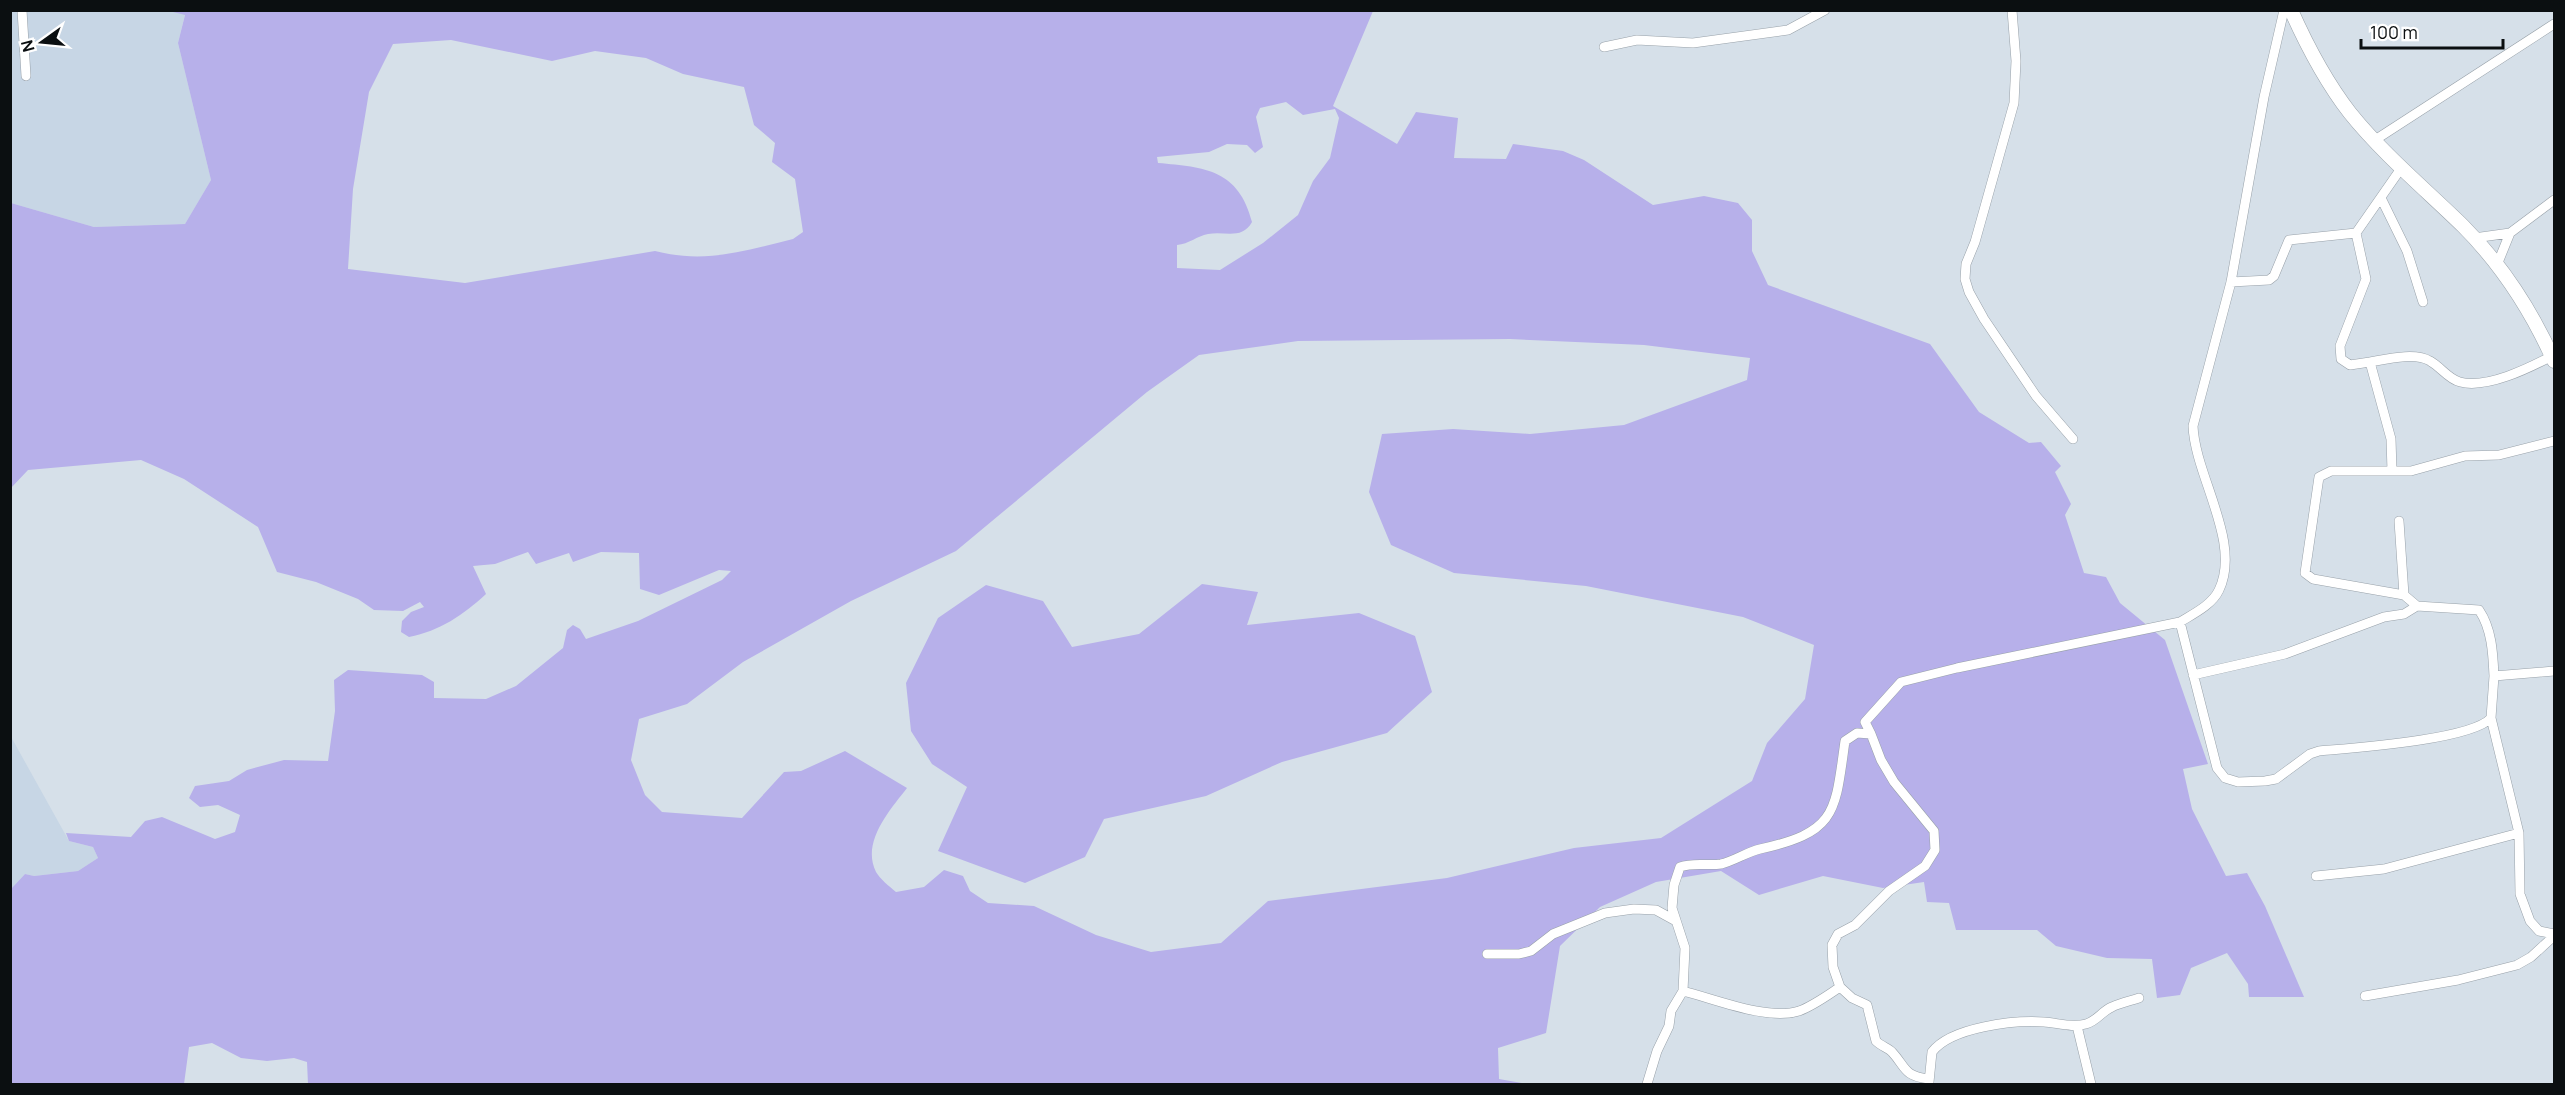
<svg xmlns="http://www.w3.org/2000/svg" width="2565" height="1095" viewBox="0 0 2565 1095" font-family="Manrope,sans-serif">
  <rect width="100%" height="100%" fill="#d6e0e9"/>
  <path fill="#c7d6e5" d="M169,10l16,4 -7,29 33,137 -26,44 -91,3 -83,-24 -1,-192z
    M10,735l59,106 24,6 5,11 -20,13 -44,5 -9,-2 -14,15z"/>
  <path fill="#b7b0ea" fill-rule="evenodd" d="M169,11h1204l-40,95 64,38 19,-32 42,6 -4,40 52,1 7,-15 50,7 21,9 69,45 51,-9 34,7 14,17v31l16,34 162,59 49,68 50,31 12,-1 20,24 -6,6 16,32 -6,11 19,58 22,4 14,26 45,37 43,124 -25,5 9,40 34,67 21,-3 18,33 39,91h-55l-1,-13 -21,-31 -36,15 -11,27 -23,3 -5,-39 -45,-1 -51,-12 -19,-16h-81l-7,-27 -22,-1 -3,-20 -41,6 -60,-12 -64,19 -38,-24 -65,11 -56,25 -40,39 -14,87 -48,15 1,31 28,5h-1219l-1,-22 -13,-4 -27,3 -26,-3 -29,-15 -23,4 -5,37h-173v-195l14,-15 9,2 44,-5 20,-13 -5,-11 -24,-6 -3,-8 65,4 14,-16 17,-4 53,22 20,-7 5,-17 -22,-10 -18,2 -11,-9 6,-12 34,-5 18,-11 37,-10 44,1 7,-50 -1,-31 14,-10 74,5 12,7v16l52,1 30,-13 47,-38 4,-18 6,-5 7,4 6,10 52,-18 84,-41 9,-9 -12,-1 -60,25 -19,-6 -1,-36 -38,-1 -28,10 -4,-9 -33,11 -8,-12 -33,12 -22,2 13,28c-23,21 -46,37 -77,43l-8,-5 1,-11 9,-9 13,-5 -4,-5 -17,9 -29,-1 -16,-11 -42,-17 -39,-10 -19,-45 -74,-48 -43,-19 -113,10 -17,18v-285l83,24 91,-3 26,-44 -33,-137 7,-28zM451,40l101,21 43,-10 51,7 37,16 61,13 10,38 21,18 -3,19 23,17 8,53 -10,7c-48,12 -88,25 -138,12l-190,32 -117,-14 5,-80 16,-97 24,-48zM1286,102l17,13 32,-6 4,9 -9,40 -17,23 -15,34 -35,28 -43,27 -43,-2v-23c12,-1 20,-9 31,-11 18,-3 34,6 44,-12 -13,-52 -47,-55 -94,-59l-1,-6 52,-5 18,-8 20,1 8,8 8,-6 -7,-30 4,-9zM1510,339l134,6 106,13 -3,22 -123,45 -94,9 -77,-5 -71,5 -13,58 22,53 63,28 132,13 157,31 71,28 -9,54 -38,44 -15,38 -91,57 -87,10 -127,30 -179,23 -47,42 -70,9 -55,-17 -62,-29 -46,-3 -18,-12 -7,-15 -19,-6 -20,17 -28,5c-7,-6 -16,-13 -20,-20 -15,-30 14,-62 31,-84l-62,-37 -44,20 -17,1 -42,46 -80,-6 -17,-17 -14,-35 8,-41 48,-15 56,-42 108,-61 105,-50 191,-159 52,-37 99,-14z
    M1202,584l56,8 -11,33 112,-12 56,23 17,56 -45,41 -105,29 -76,34 -102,23 -19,38 -60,26 -87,-32 29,-64 -35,-23 -21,-33 -5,-48 32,-65 48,-33 57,16 29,46 67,-13z"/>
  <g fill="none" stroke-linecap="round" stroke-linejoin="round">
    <defs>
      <path id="street" d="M22,10l4,66
        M2012,10l4,51 -2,42 -39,139 -9,22 -1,15 4,13 15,27 52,77 37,43
        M1604,47l33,-7 56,3 95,-13 37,-20
        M2375,140l179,-116
        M2381,198l26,53 16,51
        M2356,233l10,46 -26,67 1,13 9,6 20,-3 21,77 1,32h19l54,-15 34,-1 55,-14
        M2474,238l36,-5
        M2497,265l13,-32 44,-33
        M2231,282l38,-2 5,-4 15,-36 67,-7 46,-66
        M2370,362c17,-3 45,-10 60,-1 11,6 18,18 30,21 27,7 69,-14 92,-26
        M2392,471h-61l-12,6 -14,96 8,6 91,16 13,11
        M2399,521l5,74
        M2180,622l37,146 8,10 13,4 27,-1 11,-2 34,-25 9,-3c33,-3 152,-11 172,-33
        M2554,671l-60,5 -3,42 28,115 1,61 10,27 9,10 15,3
        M2193,675l92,-21 99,-37 20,-3 13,-8 62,4c13,19 14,44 15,66
        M1871,734l-6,-12 36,-40 56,-14 223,-46c13,-8 32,-17 39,-32 23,-48 -24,-114 -26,-164l38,-144 33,-185 20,-87
        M2316,876l68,-7 135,-36
        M1487,954h32l12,-3 22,-17 52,-21 29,-4 22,1 20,11
        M1683,991c32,8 85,30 116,20 14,-5 29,-16 41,-24
        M2365,996l93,-16 59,-15 14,-8 23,-21
        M2077,1026l14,58
        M1929,1082l3,-30c19,-25 82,-32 112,-30 14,1 28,6 42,2 11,-3 16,-13 26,-17 8,-4 18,-6 27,-9
        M1647,1084l10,-33 12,-25 2,-15 12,-20 2,-43 -13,-40 2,-23 6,-18c14,-5 27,-1 41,-3 13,-3 26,-12 39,-15 77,-17 75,-36 85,-108l12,-8 14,1 10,26 13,22 40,49 1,19 -10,16 -36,25 -34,34 -17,9 -6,11 1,22 7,20 12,11 15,7 9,36c5,5 12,7 16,11 14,15 11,24 37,27"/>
      <path id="secondary" d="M2291,10c16,36 35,72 59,103 33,41 75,76 113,113 38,38 69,86 91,135"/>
    </defs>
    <use href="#street" stroke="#98a1a9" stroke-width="10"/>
    <use href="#secondary" stroke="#98a1a9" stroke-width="15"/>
    <use href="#street" stroke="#fff" stroke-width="9"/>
    <use href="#secondary" stroke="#fff" stroke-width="14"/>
  </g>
  <rect width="2565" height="1095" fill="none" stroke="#0b0f11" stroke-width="24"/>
  <g transform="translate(42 42) rotate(255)" stroke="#ffffff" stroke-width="4.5" paint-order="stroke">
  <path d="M0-4.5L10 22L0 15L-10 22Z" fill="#0b0f11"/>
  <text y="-9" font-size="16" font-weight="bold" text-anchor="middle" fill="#0b0f11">N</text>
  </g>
  <path d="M2361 39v9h142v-9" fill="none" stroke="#0b0f11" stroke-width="3"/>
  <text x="2370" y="39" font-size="18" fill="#0b0f11" stroke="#ffffff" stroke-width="4.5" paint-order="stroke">100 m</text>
</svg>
